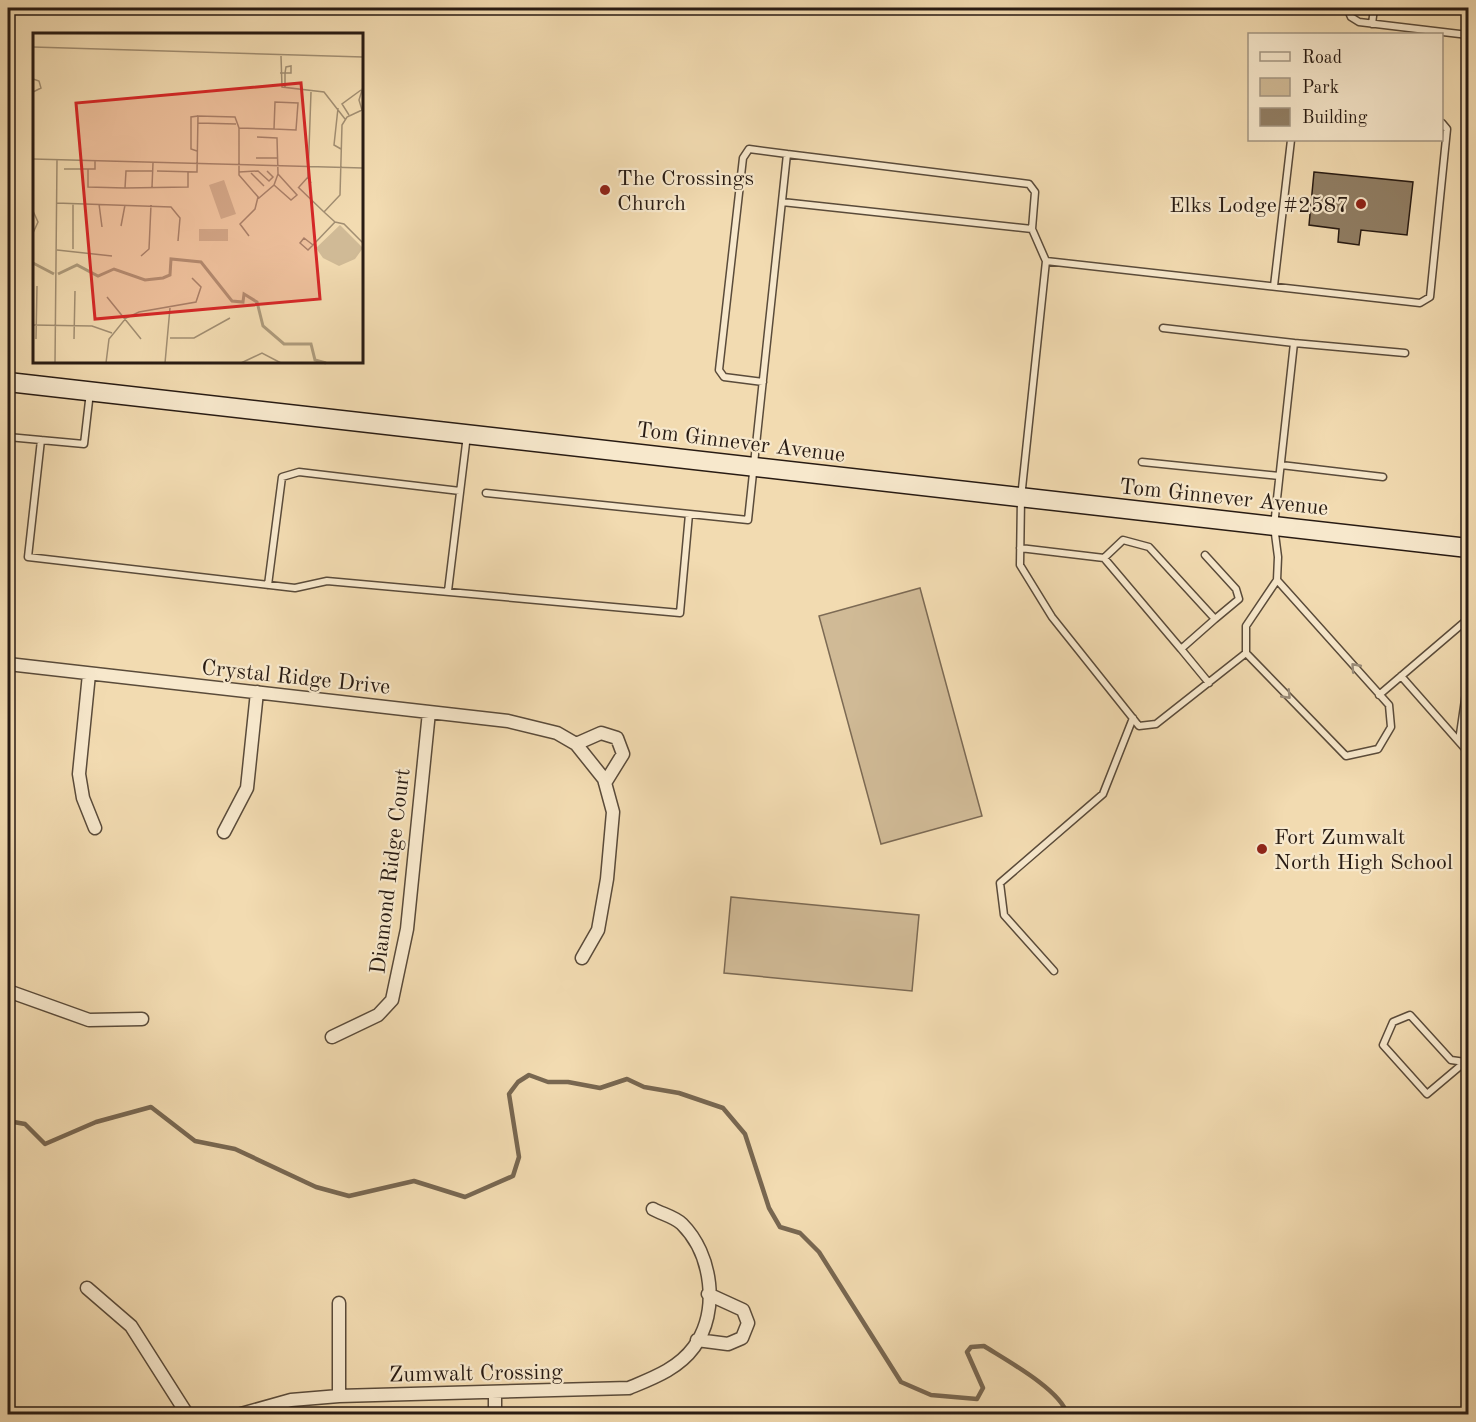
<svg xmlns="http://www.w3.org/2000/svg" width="1476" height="1422" viewBox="0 0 1476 1422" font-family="'Old Standard TT',serif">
  <rect width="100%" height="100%" fill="#f2dbb1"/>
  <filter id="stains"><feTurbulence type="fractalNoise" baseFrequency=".00333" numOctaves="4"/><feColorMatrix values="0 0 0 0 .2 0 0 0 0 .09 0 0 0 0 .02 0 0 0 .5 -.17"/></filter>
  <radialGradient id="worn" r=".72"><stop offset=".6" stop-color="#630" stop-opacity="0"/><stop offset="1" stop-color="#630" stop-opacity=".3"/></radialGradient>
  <path fill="#d0ba96" stroke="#7c6a54" stroke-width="1.5" d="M920,588l62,228 -101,28 -62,-228z
    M731,897l188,18 -7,76 -188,-18z"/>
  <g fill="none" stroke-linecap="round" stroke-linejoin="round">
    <path stroke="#786751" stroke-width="4.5" d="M8,1121l17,3 20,20 51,-22 55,-15 44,34 40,8 81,38 33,9 65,-15 51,16 48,-21 6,-19 -10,-63 9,-12 11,-7 19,7h20l32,6 27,-9 17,8 35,6 44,15 22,26 24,74 11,19 20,6 19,19 82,130 30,13 46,4 6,-11 -16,-36 4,-5 13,-1c22,14 77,44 83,68"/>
  </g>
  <path fill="#917f65" stroke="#281b13" stroke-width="1.5" d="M1314,172l99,10 -6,53 -46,-5 -2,15 -21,-3 1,-13 -30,-4z"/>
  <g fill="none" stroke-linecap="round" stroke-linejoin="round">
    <defs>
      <path id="service" d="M1347,8l4,9 8,5 109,13
        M1372,24l2,-16
        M782,202l250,27
        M1046,261l-25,237 -1,67 32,52 87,109 17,-2 90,-71
        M1274,286l17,-146
        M1163,328l131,15 -20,183 4,31 -1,23 -31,46v27l100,103 32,-7 13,-22 -2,-22 -112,-125
        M1294,343l111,10
        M763,382l-39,-5 -5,-7 24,-212 6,-9 38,5
        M8,437l76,7 6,-52
        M41,440l-13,117 267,31 32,-7 353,32 9,-99
        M1142,462l137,14
        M1281,465l102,12
        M486,493l262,27 39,-366 242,30 6,8 -3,37 14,32 374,42 10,-6 17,-168 -5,-6
        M1020,548l84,10 19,-18 26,7 66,72 24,-20 -3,-10 -31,-34
        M1104,558l77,91
        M268,585l14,-108 17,-5 161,19
        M448,591l19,-156
        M1401,676l67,76
        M1209,683l-28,-34 34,-30
        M1379,695l89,-76
        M1459,741l9,-62
        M1054,971l-50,-56 -4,-32 103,-89 30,-76
        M1465,1062l-14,-2 -41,-45 -17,7 -10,23 44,49 38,-32 3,-3"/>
      <path id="minor" d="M8,664l500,57 49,12 19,11 28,35 9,33 -6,67 -9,51 -16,28
        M89,674l-10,100 4,24 12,30
        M576,744l25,-11 16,5 6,16 -18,29
        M224,832l23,-44 10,-96
        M8,991l81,29 53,-1
        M332,1037l46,-22 14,-15 15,-71 22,-217
        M87,1288l44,38 56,88
        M339,1303v93
        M697,1340l31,4 14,-6 6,-15 -5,-13 -35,-16
        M241,1414l50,-14 48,-4 290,-8c24,-10 49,-19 65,-41 26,-36 18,-93 -12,-123 -7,-7 -20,-10 -29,-15
        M495,1414v-22"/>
      <path id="secondary" d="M8,382l1460,166"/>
    </defs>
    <use href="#service" stroke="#5a4b3a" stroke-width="9"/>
    <use href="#minor" stroke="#5a4b3a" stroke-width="15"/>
    <use href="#secondary" stroke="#281b13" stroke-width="21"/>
    <use href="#service" stroke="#f7e8cc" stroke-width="6"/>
    <use href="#minor" stroke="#f7e8cc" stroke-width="12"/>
    <use href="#secondary" stroke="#f7e8cc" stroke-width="18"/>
  </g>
  <defs><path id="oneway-chevron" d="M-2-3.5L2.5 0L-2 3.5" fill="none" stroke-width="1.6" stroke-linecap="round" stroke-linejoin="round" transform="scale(1.5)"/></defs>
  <g stroke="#9a8c79">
    <use href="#oneway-chevron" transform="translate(1355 667) rotate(-132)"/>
    <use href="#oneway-chevron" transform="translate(1287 695) rotate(46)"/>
  </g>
  <g fill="#8f2418" stroke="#f7e8cc" stroke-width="2">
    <circle cx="605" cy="190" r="6"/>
    <circle cx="1361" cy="204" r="6"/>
    <circle cx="1262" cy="849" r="6"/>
  </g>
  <g text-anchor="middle" stroke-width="4.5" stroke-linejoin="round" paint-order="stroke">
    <g font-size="22" fill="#281b13" stroke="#f7e8cc" text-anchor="start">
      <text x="617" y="185">The Crossings<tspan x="617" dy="25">Church</tspan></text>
      <text x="1349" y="212" text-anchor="end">Elks Lodge #2587</text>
      <text x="1274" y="844">Fort Zumwalt<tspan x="1274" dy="25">North High School</tspan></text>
    </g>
    <g font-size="22" fill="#281b13" stroke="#f7e8cc">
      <text transform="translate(741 441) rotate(7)" y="8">Tom Ginnever Avenue</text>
      <text transform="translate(1224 496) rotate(6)" y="8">Tom Ginnever Avenue</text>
      <text transform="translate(296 676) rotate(6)" y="8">Crystal Ridge Drive</text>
      <text transform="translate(389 871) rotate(-83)" y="8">Diamond Ridge Court</text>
      <text transform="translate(476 1372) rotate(-1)" y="8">Zumwalt Crossing</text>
    </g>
  </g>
  <g transform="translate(33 33)">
    <rect width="330" height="330" fill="#f2dbb1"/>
    <path d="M191,147l12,34 -15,5 -12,-34zM307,192l23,23 -8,11 -16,7 -16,-8 -7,-10zM166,196h29v12h-29z" fill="#d0ba96"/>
    <path fill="none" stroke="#ad9a7b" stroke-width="3" d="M0,230l21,11M25,241l19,-9 21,11 16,-7 31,11 18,-2 7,-3 1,-16 30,3 31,39 11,1 1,-8 13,8 6,24 21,18h27l4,16 11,3"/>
    <path fill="none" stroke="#a18e72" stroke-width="1.5" d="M0,14l330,10M248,23l1,31 42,5 21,27M247,40h11v-7l-5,1 -1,6v15M0,46l6,2 2,7 -8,4M305,75l-4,37 7,4M316,82l-7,-11 19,-14M165,90l38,1M206,95v47l20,23 15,-13 4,-11 -1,-36 -20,-1M164,118l-6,-2v-32l7,-1M223,125h21M0,126l330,9M0,135v19M31,136h31v-8M55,136v18l37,1 63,-1v-15M124,138l40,1 1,-56 37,1 4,11 35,1 22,1 2,-27 -23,-1 -1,27M206,139l19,-1 11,10 4,-4 -6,-6M218,140l13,13M275,144l3,-85M241,152l17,15 6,-5 -19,-21M119,154l1,-24M265,154l26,25 16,-17 2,-70 5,-8 15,-7 -3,-10 4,-13M266,154l9,-10 3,6M92,155l1,-17h27M23,170l115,4 9,11 -2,23M66,171l3,23M0,178l5,11 -5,11M302,189l9,2 19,19M88,193l4,-21M216,203l-9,-12 15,-15 3,-12M280,212l-9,-7 -4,5 8,7 5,-5 22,-23 -11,-10M40,216v-46M24,217l55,6M108,223l8,-7 2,-44M74,264l34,42M0,292l59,1 20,7M137,305h24l36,-20M3,306l1,-53M41,306l1,-48M22,330l2,-203M73,330l3,-24 17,-21 13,-6 57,-10 5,-15 -9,-9M132,330l5,-55M208,330l21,-10 19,10"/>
    <path fill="#d62828" fill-opacity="0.15" stroke="#d62828" stroke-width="3" d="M268,50l19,216 -225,20 -19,-216z"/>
    <rect width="330" height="330" fill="none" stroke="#281b13" stroke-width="3"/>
  </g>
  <rect width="1476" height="1422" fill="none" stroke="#f2dbb1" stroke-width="30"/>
  <rect x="9" y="9" width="1458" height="1404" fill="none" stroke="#281b13" stroke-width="3"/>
  <rect x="15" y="15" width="1446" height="1392" fill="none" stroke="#281b13" stroke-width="1.5"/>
  <rect x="1248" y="33" width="195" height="108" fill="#f7e8cc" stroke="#a49682" stroke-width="1.5"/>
  <rect x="1260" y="52" width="30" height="9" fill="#f7e8cc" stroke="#a49682" stroke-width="1.5"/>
  <text x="1302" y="63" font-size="18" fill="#281b13">Road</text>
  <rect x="1260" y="78" width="30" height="18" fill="#d0ba96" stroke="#a49682" stroke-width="1.5"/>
  <text x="1302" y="93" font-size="18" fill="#281b13">Park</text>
  <rect x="1260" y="108" width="30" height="18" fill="#917f65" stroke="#a49682" stroke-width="1.5"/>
  <text x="1302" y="123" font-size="18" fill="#281b13">Building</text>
  <rect width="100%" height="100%" filter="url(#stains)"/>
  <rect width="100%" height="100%" fill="url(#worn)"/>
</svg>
